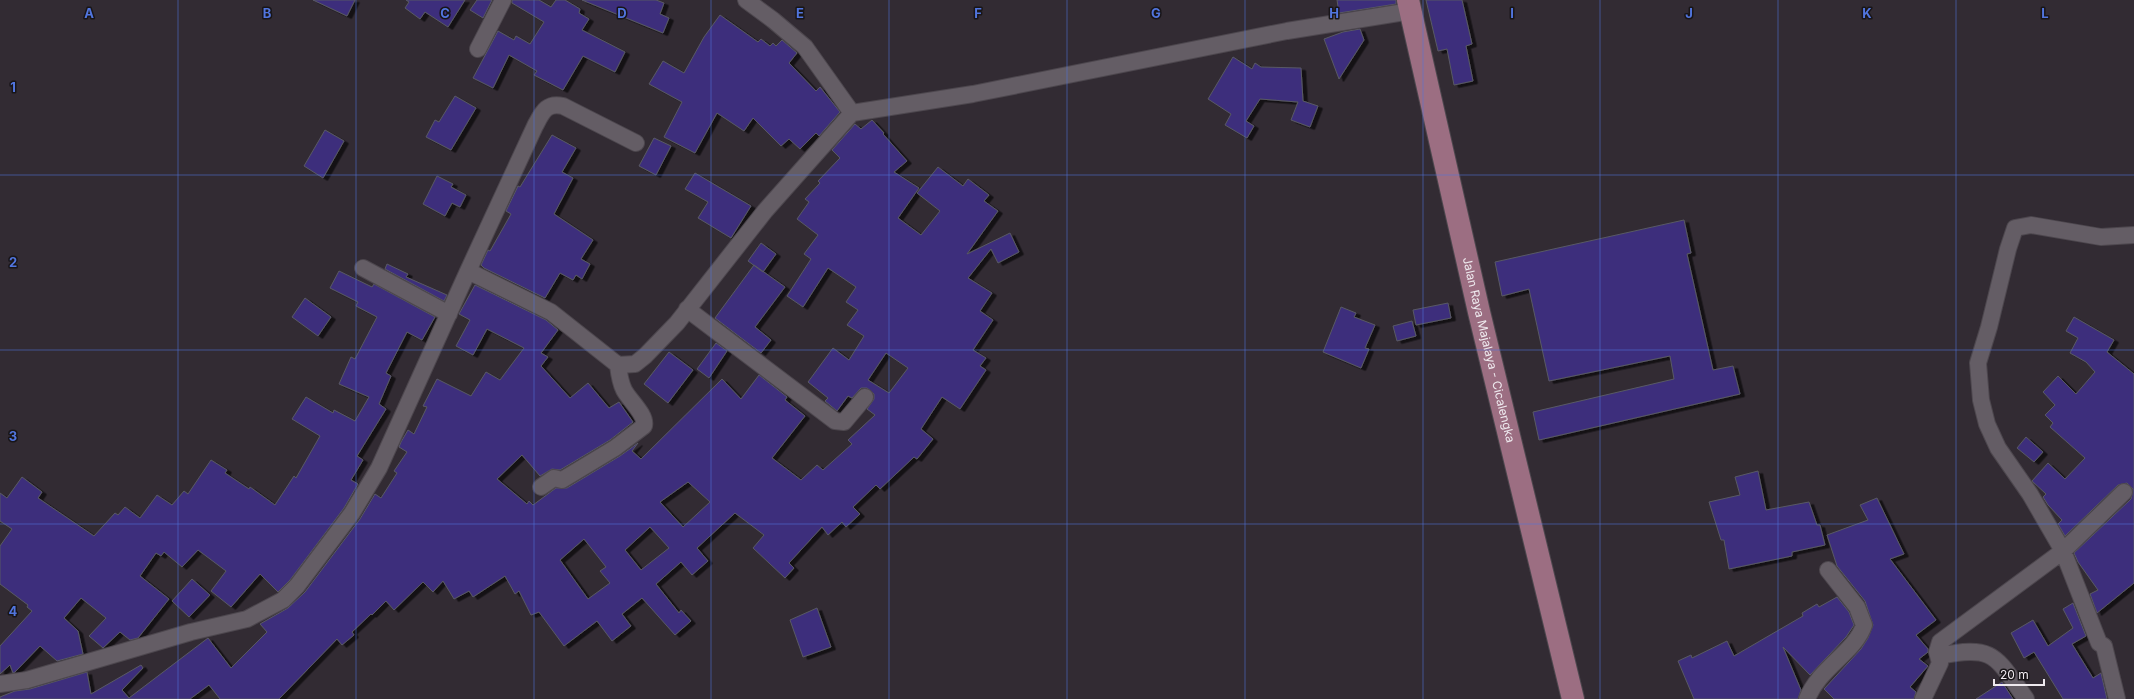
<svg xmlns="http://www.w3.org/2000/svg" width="2134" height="699" viewBox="0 0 2134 699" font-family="Inter,sans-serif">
  <defs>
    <filter id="shadow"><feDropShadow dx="4.5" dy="2.5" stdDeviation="0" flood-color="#0009"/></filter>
  </defs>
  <rect width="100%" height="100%" fill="#322b33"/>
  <path fill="#3c2f7c" stroke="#595964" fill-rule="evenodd" filter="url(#shadow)" d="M313,0h42l-8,16z
    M406,0h59l-17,27 -23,-15 -5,7 -15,-11 4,-6z
    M477,0h15l-9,18 -13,-8z
    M512,0h27l12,7 5,-7h9l15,9 -1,4 10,6 -7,11 43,22 -10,20 -32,-16 -20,34 -29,-15 3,-4 -28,-16 -16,33 -20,-10 25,-47 16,9 2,-4 14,8 14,-22 -32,-19z
    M582,0h74l8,3 -4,11 9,4 -6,15z
    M1337,0h59v4l-57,9z
    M1426,0h36l10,44 -6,2 7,35 -19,4 -7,-36 -9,2z
    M720,15l38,27 3,-3 9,7 3,-3 3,3 6,-6 15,13 -8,10 27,28 4,-4 20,25 -21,24 -3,-3 -16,16 -11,-10 -8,7 -28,-28 -9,13 -27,-18 -22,40 -31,-16 18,-35 -33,-18 14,-23 21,12 20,-36z
    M1360,29l4,11 -25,39 -15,-40 19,-7z
    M1233,57l19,12 3,-6 6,4 40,1 2,33 15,5 -8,21 -19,-7 7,-18 -38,-3 -14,22 8,5 -7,12 -22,-13 6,-11 -23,-15z
    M455,96l21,12 -25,42 -25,-13 9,-17 4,2z
    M872,120l12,13 -1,1 24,27 -13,11 25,16 -21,30 23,17 19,-24 -23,-18 21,-26 25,19 5,-7 21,16 -5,6 14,10 -31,43 43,-21 9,19 -21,11 -7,-14 -23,29 24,15 -12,18 13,9 -20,30 13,8 -6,8 6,4 -26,39 -18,-12 -21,32 12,10 -16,20 -3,-2 -34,32 -4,-4 -23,22 7,7 -14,13 -4,-5 -14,13 -6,-8 -33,36 5,5 -9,10 -32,-30 11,-13 -29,-22 -38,35 11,13 -16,14 -11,-13 -25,22 23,29 2,-3 10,11 -16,14 -33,-37 -20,16 9,12 -19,15 -15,-20 -33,25 -25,-34 -8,3 -12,-24 -4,3 -10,-18 -32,21 -4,-6 -15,8 -11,-18 -10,11 -10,-10 -29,28 -8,-9 -14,14 -1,-1 -19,18 2,3 -12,10 -5,-6 -58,60h-59l-11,-14 -19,14h-190v-2l15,-6 15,-2 57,-17 4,22 50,-29 2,3 -21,22 7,8 79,-60 23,30 36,-36 -7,-8 28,-16 17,-16 55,-73 15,-25 6,4 16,-25 -3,-2 13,-19 -8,-5 2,-5 7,-12 6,4 13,-27 -4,-1 14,-27 34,17 15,-24 14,8 24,-32 -37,-19 -14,26 -17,-9 14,-26 -11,-6 16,-29 71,35 12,10 -17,23 7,4 -7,9 29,32 18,-15 21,25 10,-6 14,20 -23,18 -50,30 -8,-1 -12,7 -18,-21 -25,24 30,25 2,-3 4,4 23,-17h11l53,-32 18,-13 -6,8 9,8 81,-80 19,20 18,-24 28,22 -2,3 20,16 -33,42 29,22 16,-15 6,5 29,-26 -4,-4 27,-25 -8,-6 7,-10v-5l-7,-6h-6l-9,10 -4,-2 -11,15 -12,-10 3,-3 -20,-16 25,-34 16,12 15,-24 -17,-11 11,-15 -12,-8 10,-15 -28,-19 -25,39 -16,-11 24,-37 -7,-5 14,-19 -21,-16 12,-17 -4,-3 15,-16 -2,-2 22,-23 -8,-8 23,-26 6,5zM886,353l22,15 -19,25 -21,-13zM688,482l22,20 -27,25 -23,-25zM650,527l19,21 -28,22 -16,-20zM584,539l22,28 -6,4 10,12 -22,16 -28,-39z
    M325,130l19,11 -21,37 -19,-12z
    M552,135l24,13 -14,24 11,6 -19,36 39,26 -12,19 9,5 -8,15 -6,-4 -3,5 -13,-7 -15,25 -61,-30 -3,-3 7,-15 2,1 21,-37 -5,-3 12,-25 2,1z
    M654,138l17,8 -15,29 -17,-9z
    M695,173l56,33 -20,32 -33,-20 10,-16 -23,-13z
    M437,176l16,8 -2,3 15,8 -6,12 -8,-4 -7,13 -22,-12z
    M1684,220l7,33 -4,1 26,116 20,-4 7,28 -201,46 -6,-28 141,-33 -4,-23 -121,25 -20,-92 -27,7 -7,-34z
    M761,243l15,11 -13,18 -15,-11z
    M387,264l21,10 -2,3 41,18 -3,6 -59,-32z
    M754,265l31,22 -30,40 16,13 -10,13 -46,-35z
    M339,271l33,16 2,-3 61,33 -13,23 -15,-8 -21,41 5,3 -12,28 7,5 -29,47 6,4 -12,20 7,4 -14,24 -54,72 -12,12 -18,-18 -29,33 -20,-16 15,-20 -28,-21 -16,17 -18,-15 -3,4 -5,-3 -16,23 29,23 -31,39 -8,2 -10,-8 -17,16 -14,-12 17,-18 -25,-20 -17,20 14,13 5,23 -26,7 -17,-15 -25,26 -2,1 -3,-8 -10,9v-28l32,-35 -5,-4 1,-2 -28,-21v-38l12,-17 -12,-8v-28l7,5 15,-21 20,15 -4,6 56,38 21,-23 3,2 7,-8 15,11 17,-23 15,10 12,-14 4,3 23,-34 16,10 -2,3 24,16 1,-2 25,18 19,-29 2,2 24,-42 -28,-17 14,-22 27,16 1,-3 21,11 14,-24 -30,-13 12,-27 4,2 22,-42 -21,-11 2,-4 -28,-14z
    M305,298l26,19 -13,19 -26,-19z
    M1448,303l3,15 -35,7 -3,-15z
    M1341,307l15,6 -2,4 21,8 -10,23 4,1 -8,19 -38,-16z
    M2074,317l40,23 -7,12 27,22v209l-37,30 -7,-19 8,-4 -20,-28 -4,-9 57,-54 2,-10 -6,-6 -9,2 -53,51 -7,-12 4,-4 -14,-15 -5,-8 3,-3 -14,-13 16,-18 17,16 20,-21 -35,-31 3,-4 -8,-8 10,-10 -12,-13 15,-16 18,18 19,-22 -9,-10 -16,-9 8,-15 -12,-7z
    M1412,321l4,15 -19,5 -4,-15z
    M716,343l11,8 -18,27 -12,-9z
    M669,352l24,18 -25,33 -24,-19z
    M2026,437l17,15 -9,10 -17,-14z
    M1758,471l8,39 43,-8 8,23h3l5,20 -33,7v4l-63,13 -5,-29h-3l-12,-38 31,-7 -5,-18z
    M1877,498l27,56 -14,5 46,61 -20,15 12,14v3l-9,7 9,7 -18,21 6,5 -2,7h-80l-10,-10 37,-40 7,-11 5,-13 -8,-24 -28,-35 -10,-31 41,-15 -8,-15z
    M192,579l18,16 -21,22 -17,-16z
    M1837,597l12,15 5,13 -8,12 -36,38 -27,-28 18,43 -3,9h-104l-16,-38 13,-6 1,3 35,-17 7,15 69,-40 -1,-3 15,-9 2,3z
    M2073,603l13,33 -14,8 21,34 8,-5 6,26h-44l-29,-47 -10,6 -13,-25 22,-13 15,26 25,-18 -10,-19z
    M817,608l14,39 -28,10 -13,-37z
    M2002,682l11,17h-37z"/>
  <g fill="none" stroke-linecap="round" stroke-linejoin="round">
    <defs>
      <path id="street" d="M746,0l27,20 32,27 47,66
        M478,49l25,-49
        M636,143l-73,-37c-17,-4 -21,7 -28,20l-67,145 83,41 67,53 17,-1 10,-8 32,-33 88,-112 87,-98 121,-19 314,-63 124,-20
        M363,268l86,46
        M687,309l148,112 9,1 21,-25
        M541,487l13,-9 8,2 53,-32 29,-22c3,-11 -15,-26 -20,-36 -4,-8 -5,-16 -6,-25
        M2124,492l-61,59 -33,-57 -32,-46 -11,-24 -6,-24 -3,-37 11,-36 19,-78 7,-21 16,-3 70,12 33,-2
        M1939,656c56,-12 57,1 87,43
        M0,684l27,-4 164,-48 56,-13 36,-19 14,-14 55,-73 27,-45 89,-197
        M1807,699c11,-30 49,-48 57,-74l-7,-18 -29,-37
        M1923,699l17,-36 -3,-11 3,-10 123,-91 36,92 5,3 13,53"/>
      <g id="primary">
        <path id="s1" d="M1408,0l71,312 94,387"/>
      </g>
    </defs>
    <use href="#street" stroke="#4d474e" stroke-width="18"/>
    <use href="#primary" stroke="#4d474e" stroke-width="24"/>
    <use href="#street" stroke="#645d65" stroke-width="16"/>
    <use href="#primary" stroke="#9c6e82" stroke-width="22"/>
  </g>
  <path fill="none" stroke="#5175de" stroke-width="1" stroke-opacity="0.55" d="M178,0v699M356,0v699M534,0v699M711,0v699M889,0v699M1067,0v699M1245,0v699M1423,0v699M1600,0v699M1778,0v699M1956,0v699M0,175h2134M0,350h2134M0,524h2134"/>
  <g text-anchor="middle" stroke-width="3" stroke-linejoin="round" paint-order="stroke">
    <g font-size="12" fill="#eee9ee" stroke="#181518">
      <text dy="4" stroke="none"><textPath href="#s1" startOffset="359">Jalan Raya Majalaya - Cicalengka</textPath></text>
    </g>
  </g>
  <g font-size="13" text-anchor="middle" font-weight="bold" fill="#5175de" stroke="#181518" stroke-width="3" stroke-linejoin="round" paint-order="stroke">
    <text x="89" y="18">A</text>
    <text x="267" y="18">B</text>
    <text x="445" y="18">C</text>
    <text x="622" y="18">D</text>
    <text x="800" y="18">E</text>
    <text x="978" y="18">F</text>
    <text x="1156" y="18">G</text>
    <text x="1334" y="18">H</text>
    <text x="1512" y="18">I</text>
    <text x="1689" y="18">J</text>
    <text x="1867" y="18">K</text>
    <text x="2045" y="18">L</text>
    <text x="13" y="92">1</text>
    <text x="13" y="267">2</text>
    <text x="13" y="441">3</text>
    <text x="13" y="616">4</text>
  </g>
  <path d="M1994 679v6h50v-6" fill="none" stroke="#eee9ee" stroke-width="2"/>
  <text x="2000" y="679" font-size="12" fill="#eee9ee" stroke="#181518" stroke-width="3" paint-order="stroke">20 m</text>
</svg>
